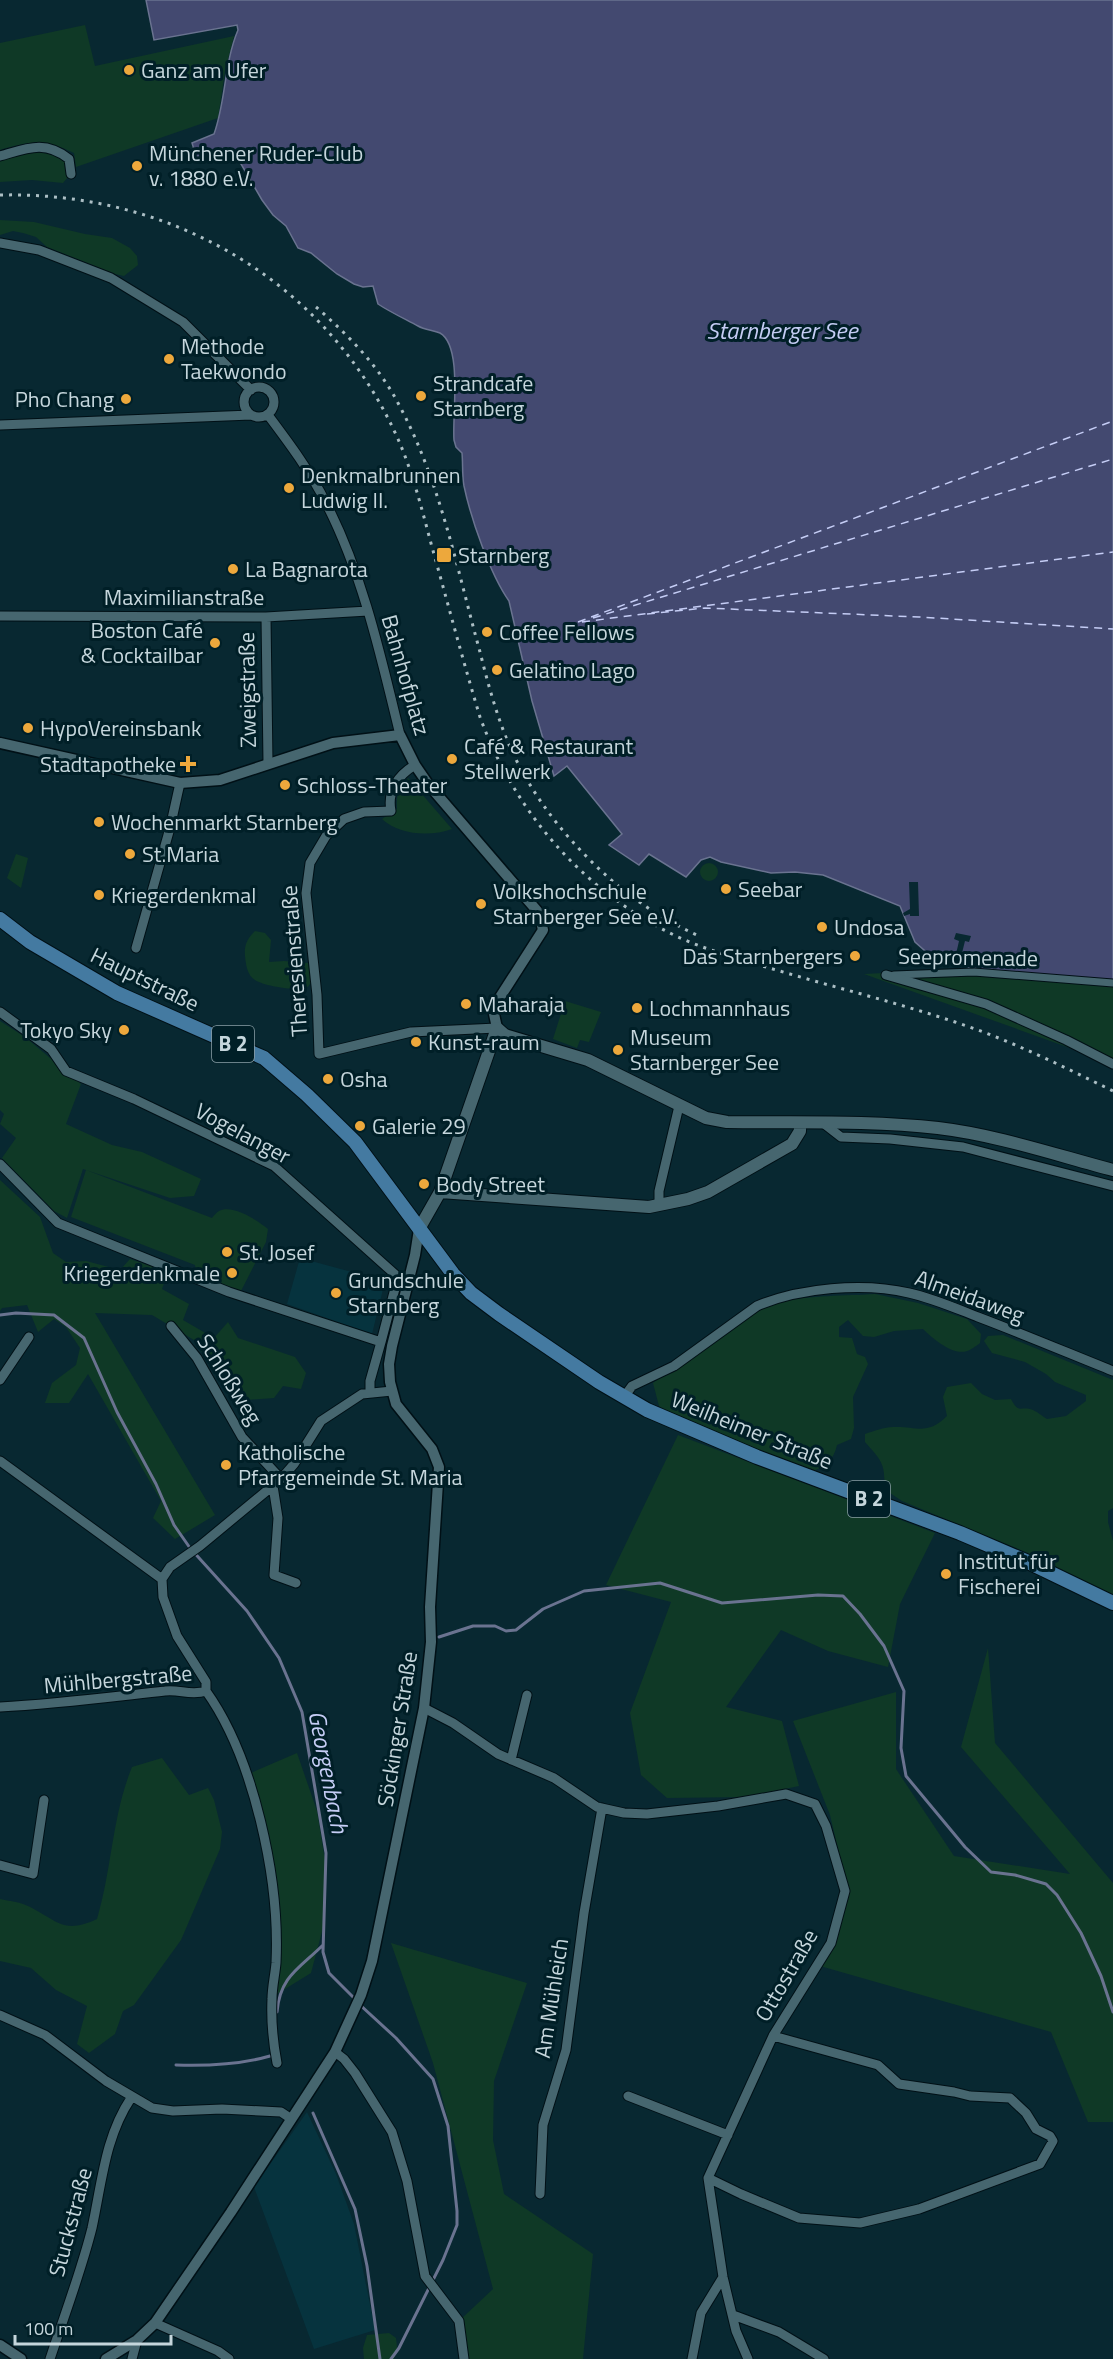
<svg xmlns="http://www.w3.org/2000/svg" width="1113" height="2359" viewBox="0 0 1113 2359" font-family="'Titillium Web',sans-serif">
  <rect width="100%" height="100%" fill="#082831"/>
  <path fill="#06333e" d="M300,1258l85,23 -13,53 -85,-30z
    M307,2112l29,62 18,50 21,106 -61,19 -60,-162z"/>
  <path fill="#0f3926" d="M85,25l10,41 139,-30 -9,35 -7,47 -142,49 -2,-14c-29,-14 -44,-12 -74,-3v-107z
    M28,151l32,4 7,9 1,13 -5,6 -31,-3 -32,2v-24z
    M0,220l34,2 51,12 27,4 18,10 7,8 1,9 -14,11 -9,-2 -68,-27 -11,-10 -13,-4 -10,-2 -13,4z
    M408,778l44,51c-22,8 -53,6 -70,-10l15,-10c-1,-13 2,-22 11,-31z
    M16,854l12,4 -7,30 -14,-10z
    M700 872a9 9 0 1 1 18 0a9 9 0 1 1-18 0Z
    M255,931l10,2 6,7 -2,22 15,-1 24,2 5,14c-2,4 -3,10 -8,11 -10,3 -41,-2 -50,-8 -8,-5 -9,-15 -10,-24 -1,-11 2,-17 10,-25z
    M959,969l154,13v87l-32,-17 -217,-78z
    M565,1001l36,11 -12,30 -9,-2 -3,8 -24,-9z
    M0,1021l25,16 56,47 -15,40 46,21 30,7 59,27 -7,17 -24,2 -87,-29 -16,49 -13,-7 -52,-53 14,-20 -16,-14 4,-10 -4,-4z
    M86,1170l126,48c2,-3 4,-5 7,-7 14,-7 39,10 49,18l-2,13 -25,49 -45,-17 -1,-9 -124,-48z
    M0,1180l40,37 13,36 13,9 20,-1 34,9 10,-11 38,13 -6,17 27,15 -6,16 31,18 14,-16 10,16 57,19 11,16 -5,16 -18,-3 -9,12 -41,3 -39,-61 -42,-25 -57,-2 120,202 -40,24 -22,-21 8,-17 -73,-127 -19,29h-24l7,-20 24,-18 4,-17 -14,-21 -12,-8 -16,13 -11,-27 -25,3 -2,3z
    M875,1294l43,9 49,16 14,15 -1,9c-4,3 -9,7 -13,8 -14,5 -35,-13 -44,-22l-29,2 -20,6 -11,-1 -15,-16 -9,7v10l13,1 5,16 8,3 3,7 -15,33 1,31 -3,11 -14,6c-3,15 -13,23 -27,27l-136,-54 -15,-12 -6,-23c39,-27 83,-68 129,-81 26,-7 65,-6 93,-8z
    M1003,1335l110,45v128l-5,3v11l5,19v54l-85,-42 -126,-52 -18,-12c2,-25 -3,-29 -19,-47v-8c9,-3 19,-7 28,-7 24,-1 34,9 54,-11l-4,-19 4,-10 24,-4 11,11 13,6 16,-1c8,16 10,6 22,11 5,2 10,7 14,9l19,-3 20,-15v-6l-31,-13 -9,-8 -21,-12 -33,-9 -8,-12 4,-5z
    M678,1435l257,98 -35,71 -12,63 -60,-16 -47,-21 -55,77 56,14 17,65 -52,11 -80,1 -26,-23 -11,-62 41,-111 -65,-17z
    M988,1648l7,95 118,140v239h-25l-37,-90 -231,-66 28,-75 -18,-76 -37,-94 103,-29v77l58,87 116,18 -109,-127z
    M297,1753l20,58 9,56 -2,57 -13,49 -39,24 4,-35 -7,-109 -23,-78z
    M162,1758l27,37 19,-7 6,12 8,32 -2,17 -39,91 -47,65 -11,6 -8,23 -26,19 -12,-9 10,-38 -31,-16 -25,-22 -31,-7v-62c9,2 20,3 28,7 29,14 35,29 69,13 15,-50 15,-103 35,-152z
    M391,1943l136,40 -33,98 -1,59 11,54 89,60 -10,105h-119l-5,-38 34,-32 -60,-226z
    M389,2333l7,5 1,9 -3,12h-30l-1,-11 4,-13z"/>
  <path fill="#434970" stroke="#6a7390" stroke-width="1.5" d="M146,0h967v981l-138,-12 -43,-12 -17,-15 -15,-36 -77,-31 -28,-3 -24,1 -50,-11 -11,-5 -9,3 -15,17 -37,-23 -10,11 -30,-20 13,-11 -55,-68 -13,10 -22,-75 -23,-100c-19,-27 -38,-82 -45,-115 -2,-11 -1,-22 -2,-33l-6,-6 -2,-7c-2,-24 9,-94 -14,-107 -7,-3 -15,-3 -22,-7 -13,-7 -28,-14 -40,-22l-5,-18 -10,1 -9,-3 -17,-10 -26,-21 -13,-5 -12,-22 -13,-11 -11,-15 -25,-43 -41,-1 -4,-13 22,-9c12,-33 10,-71 24,-104l-1,-5 -83,15z"/>
  <path fill="#082831" d="M909,882h9l1,34h-9v-2l-6,2 -1,-3 7,-4z
    M956,933l15,3 -2,6 -4,-1 -6,24 -5,-2 5,-22 -5,-2z"/>
  <g fill="none" stroke-linecap="round" stroke-linejoin="round">
    <path stroke="#6a7390" stroke-width="3" d="M0,1315l16,-2 38,2 30,23 33,74 39,72 18,41 16,23 57,63 32,47 23,54 24,141 -3,99 6,21 26,26
      M439,1637l34,-11h22l11,5 10,-1 27,-21 41,-18 76,-8 62,20 96,-8 25,1 17,18 24,32 20,45 -3,57 5,28 59,71 26,25 24,3 31,9 11,11 24,38 20,43 12,36
      M359,2004l37,34 37,41 15,47 9,85v14l-14,35 -44,88 -8,11
      M277,2012c3,-36 23,-44 46,-67
      M176,2065c32,1 63,0 94,-9
      M313,2113l42,96 12,57 13,93"/>
    <path stroke="#c5cdf5" stroke-width="1.5" stroke-dasharray="8 6" stroke-linecap="butt" d="M647,614l58,-6 214,9 194,12
      M593,618l520,-159
      M578,622l535,-201
      M582,622l531,-70"/>
    <defs>
      <path id="pedestrian" d="M894,975l80,-3 139,11"/>
      <path id="minor" d="M0,156c28,-8 45,-16 69,3l2,15
        M0,243l39,7 72,28 72,44 68,68
        M244 402a15 15 0 1 1 30 0a15 15 0 1 1-30 0Z
        M268,415c21,28 42,56 58,88 37,72 55,154 74,232
        M0,425l251,-10
        M0,616l266,1 102,-6
        M266,617l2,146
        M415,765c-17,10 -28,26 -24,46l-27,1 -20,7 -18,17 -16,27 -4,30 11,102 2,59 92,-22 86,-4
        M136,948l34,-120 10,-45
        M886,975l100,29 80,36 47,24
        M0,1012l51,37 15,22 68,28 140,67 124,111 -17,65
        M823,1123l18,14 49,2 73,8 150,39
        M0,1164l58,59 171,69 152,50 -11,39v11
        M659,1205v-14l20,-85
        M171,1326l26,32 45,79 39,42
        M0,1380l29,-43
        M624,1397l8,-11 42,-20 83,-60c42,-18 106,-24 152,-13 23,5 46,15 69,24 45,17 90,36 135,54
        M0,1461l162,118
        M273,1486l5,32 -4,57 22,8
        M206,1691c48,67 74,189 70,272 -1,12 -4,24 -4,36 -1,22 1,43 5,64
        M0,1707c55,-3 110,-10 165,-16 14,-2 26,5 41,0v-9l-29,-46 -14,-39 -1,-18 8,-12 30,-21 81,-67 13,-15 27,-43 41,-27 30,-3
        M424,1708l29,15 45,31 56,24 43,29 27,6 23,1 71,-8 68,-12 29,10 11,22 19,65 -14,52 -58,93 -65,142 15,99 13,54 12,28
        M511,1760l16,-65
        M0,1865l33,9 11,-74
        M0,2015l45,20 61,46 46,27 21,3 49,-2 59,3 9,6
        M335,2052l9,7 11,14 37,59 15,49 18,95 34,45 5,38
        M628,2096l100,39
        M708,2178l33,16 58,24 61,5 59,-14 121,-45 13,-23 -3,-5 -14,-7 -10,-16 -16,-15 -40,-2 -16,-4 -55,-8 -21,-19 -105,-29
        M540,2194l3,-69 23,-75 18,-137 18,-105
        M733,2315l46,17 45,27
        M155,2323l63,28 11,8
        M50,2359c14,-43 31,-87 42,-131 10,-46 13,-91 39,-130
        M132,2359l5,-19
        M692,2359l9,-46 22,-36"/>
      <path id="tertiary" d="M0,743l180,40 40,-3 113,-37 67,-8 15,30 13,19 111,129 4,17 -48,75 -1,9 3,14
        M0,2345l21,14
        M106,2359l31,-19 18,-17 76,-111 104,-160 26,-57 11,-34 52,-253 7,-66 -1,-35 9,-140 -7,-18 -36,-45 -6,-22 -1,-18 3,-18 23,-91 4,-26"/>
      <path id="secondary" d="M440,1192l209,15 39,-8 20,-7 84,-48 8,-13v-8
        M419,1229l21,-37 57,-164 8,7 83,25 118,58 21,4c70,1 142,-2 211,6 59,7 118,27 175,42"/>
      <path id="primary" d="M0,919l30,23 87,51 147,65 43,37 48,47 98,132 18,19 28,21 100,68 48,28 110,47 203,76 68,29 85,41"/>
    </defs>
    <use href="#pedestrian" stroke="#001016" stroke-width="9"/>
    <use href="#minor" stroke="#001016" stroke-width="11"/>
    <use href="#tertiary" stroke="#001016" stroke-width="13"/>
    <use href="#secondary" stroke="#001016" stroke-width="14"/>
    <use href="#primary" stroke="#001016" stroke-width="16"/>
    <use href="#pedestrian" stroke="#46666f" stroke-width="7"/>
    <use href="#minor" stroke="#46666f" stroke-width="9"/>
    <use href="#tertiary" stroke="#46666f" stroke-width="10"/>
    <use href="#secondary" stroke="#46666f" stroke-width="12"/>
    <use href="#primary" stroke="#447aa1" stroke-width="14"/>
    <path stroke="#acbfc5" stroke-width="3" stroke-dasharray="3 6" stroke-linecap="butt" d="M0,195c171,-4 327,86 398,244 15,34 24,71 34,108 16,57 31,114 48,170 35,96 105,176 198,220 36,16 74,26 112,37 55,16 111,30 165,48 55,18 107,44 158,69
      M316,307c32,28 62,58 82,96 42,77 59,166 82,249 8,32 17,65 30,95 19,42 46,79 78,111 32,33 69,59 111,78"/>
  </g>
  <g fill="#eda83c" stroke="#001f27" stroke-width="2">
    <circle cx="129" cy="70" r="6"/>
    <circle cx="137" cy="166" r="6"/>
    <circle cx="169" cy="359" r="6"/>
    <circle cx="421" cy="396" r="6"/>
    <circle cx="126" cy="399" r="6"/>
    <circle cx="289" cy="488" r="6"/>
    <rect x="436" y="547" width="16" height="16" rx="3"/>
    <circle cx="233" cy="569" r="6"/>
    <circle cx="487" cy="632" r="6"/>
    <circle cx="215" cy="643" r="6"/>
    <circle cx="497" cy="670" r="6"/>
    <circle cx="28" cy="728" r="6"/>
    <circle cx="452" cy="759" r="6"/>
    <path d="M185 755h6v6h6v6h-6v6h-6v-6h-6v-6h6z"/>
    <circle cx="285" cy="785" r="6"/>
    <circle cx="99" cy="822" r="6"/>
    <circle cx="130" cy="854" r="6"/>
    <circle cx="726" cy="889" r="6"/>
    <circle cx="99" cy="895" r="6"/>
    <circle cx="481" cy="904" r="6"/>
    <circle cx="822" cy="927" r="6"/>
    <circle cx="855" cy="956" r="6"/>
    <circle cx="466" cy="1004" r="6"/>
    <circle cx="637" cy="1008" r="6"/>
    <circle cx="124" cy="1030" r="6"/>
    <circle cx="416" cy="1042" r="6"/>
    <circle cx="618" cy="1050" r="6"/>
    <circle cx="328" cy="1079" r="6"/>
    <circle cx="360" cy="1126" r="6"/>
    <circle cx="424" cy="1184" r="6"/>
    <circle cx="227" cy="1252" r="6"/>
    <circle cx="232" cy="1273" r="6"/>
    <circle cx="336" cy="1293" r="6"/>
    <circle cx="226" cy="1465" r="6"/>
    <circle cx="946" cy="1574" r="6"/>
  </g>
  <g text-anchor="middle" stroke-width="6" stroke-linejoin="round" paint-order="stroke">
    <g fill="#001f27" stroke="#8a9fa6" stroke-width="1.5">
      <rect x="212" y="1026" width="42" height="36" rx="4.5"/>
      <rect x="848" y="1481" width="42" height="36" rx="4.5"/>
    </g>
    <g font-size="21" font-weight="bold" fill="#c5d6dc">
      <text x="233" y="1051">B 2</text>
      <text x="869" y="1506">B 2</text>
    </g>
    <g font-size="22" fill="#c5d6dc" stroke="#001f27" text-anchor="start">
      <text x="141" y="78">Ganz am Ufer</text>
      <text x="149" y="161">Münchener Ruder-Club<tspan x="149" dy="25">v. 1880 e.V.</tspan></text>
      <text x="181" y="354">Methode<tspan x="181" dy="25">Taekwondo</tspan></text>
      <text x="433" y="391">Strandcafe<tspan x="433" dy="25">Starnberg</tspan></text>
      <text x="114" y="407" text-anchor="end">Pho Chang</text>
      <text x="301" y="483">Denkmalbrunnen<tspan x="301" dy="25">Ludwig II.</tspan></text>
      <text x="458" y="563">Starnberg</text>
      <text x="245" y="577">La Bagnarota</text>
      <text x="203" y="638" text-anchor="end">Boston Café<tspan x="203" dy="25">&amp; Cocktailbar</tspan></text>
      <text x="499" y="640">Coffee Fellows</text>
      <text x="509" y="678">Gelatino Lago</text>
      <text x="40" y="736">HypoVereinsbank</text>
      <text x="464" y="754">Café &amp; Restaurant<tspan x="464" dy="25">Stellwerk</tspan></text>
      <text x="176" y="772" text-anchor="end">Stadtapotheke</text>
      <text x="297" y="793">Schloss-Theater</text>
      <text x="111" y="830">Wochenmarkt Starnberg</text>
      <text x="142" y="862">St.Maria</text>
      <text x="738" y="897">Seebar</text>
      <text x="493" y="899">Volkshochschule<tspan x="493" dy="25">Starnberger See e.V.</tspan></text>
      <text x="111" y="903">Kriegerdenkmal</text>
      <text x="834" y="935">Undosa</text>
      <text x="843" y="964" text-anchor="end">Das Starnbergers</text>
      <text x="478" y="1012">Maharaja</text>
      <text x="649" y="1016">Lochmannhaus</text>
      <text x="112" y="1038" text-anchor="end">Tokyo Sky</text>
      <text x="630" y="1045">Museum<tspan x="630" dy="25">Starnberger See</tspan></text>
      <text x="428" y="1050">Kunst-raum</text>
      <text x="340" y="1087">Osha</text>
      <text x="372" y="1134">Galerie 29</text>
      <text x="436" y="1192">Body Street</text>
      <text x="239" y="1260">St. Josef</text>
      <text x="220" y="1281" text-anchor="end">Kriegerdenkmale</text>
      <text x="348" y="1288">Grundschule<tspan x="348" dy="25">Starnberg</tspan></text>
      <text x="238" y="1460">Katholische<tspan x="238" dy="25">Pfarrgemeinde St. Maria</tspan></text>
      <text x="958" y="1569">Institut für<tspan x="958" dy="25">Fischerei</tspan></text>
    </g>
    <g font-size="22" fill="#c5d6dc" stroke="#001f27">
      <text x="184" y="605">Maximilianstraße</text>
      <text transform="translate(406 675) rotate(74)" y="8">Bahnhofplatz</text>
      <text transform="translate(247 690) rotate(-91)" y="8">Zweigstraße</text>
      <text transform="translate(968 957) rotate(1)" y="8">Seepromenade</text>
      <text transform="translate(294 961) rotate(-94)" y="8">Theresienstraße</text>
      <text transform="translate(145 979) rotate(26)" y="8">Hauptstraße</text>
      <text transform="translate(243 1133) rotate(28)" y="8">Vogelanger</text>
      <text transform="translate(970 1296) rotate(20)" y="8">Almeidaweg</text>
      <text transform="translate(230 1379) rotate(58)" y="8">Schloßweg</text>
      <text transform="translate(752 1430) rotate(22)" y="8">Weilheimer Straße</text>
      <text transform="translate(118 1679) rotate(-5)" y="8">Mühlbergstraße</text>
      <text transform="translate(397 1729) rotate(-81)" y="8">Söckinger Straße</text>
      <text transform="translate(786 1975) rotate(-60)" y="8">Ottostraße</text>
      <text transform="translate(551 1998) rotate(-81)" y="8">Am Mühleich</text>
      <text transform="translate(70 2222) rotate(-75)" y="8">Stuckstraße</text>
    </g>
    <g font-size="24" font-style="italic" fill="#c5cdf5" stroke="#001f27">
      <text x="782" y="339">Starnberger See</text>
      <text transform="translate(328 1772) rotate(79)" y="8">Georgenbach</text>
    </g>
  </g>
  <path d="M15 2335v9h156v-9" fill="none" stroke="#c5d6dc" stroke-width="3"/>
  <text x="24" y="2335" font-size="18" fill="#c5d6dc" stroke="#001f27" stroke-width="4.5" paint-order="stroke">100 m</text>
</svg>
